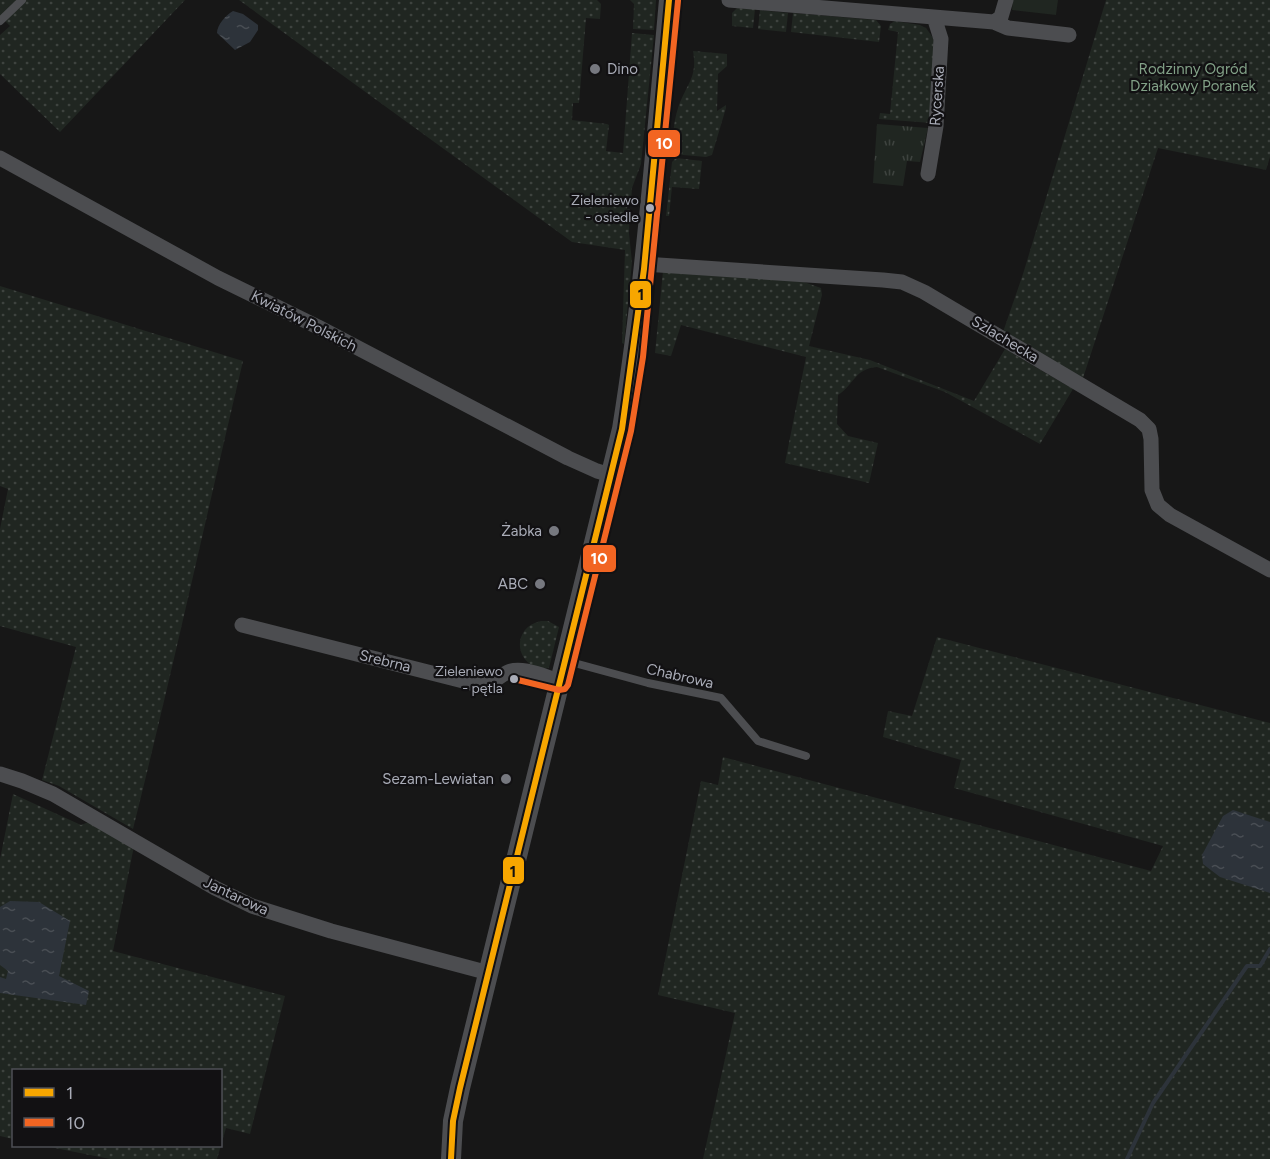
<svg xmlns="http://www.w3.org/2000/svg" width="1270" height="1159" viewBox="0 0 1270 1159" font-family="Figtree,sans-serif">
  <defs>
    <pattern id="grass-dots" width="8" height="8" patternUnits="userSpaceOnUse" patternTransform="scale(1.5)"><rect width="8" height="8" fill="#202621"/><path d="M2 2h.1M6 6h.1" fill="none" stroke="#3e433f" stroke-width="1.8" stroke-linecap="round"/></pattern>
    <pattern id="park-tufts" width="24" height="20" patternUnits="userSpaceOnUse" patternTransform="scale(1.5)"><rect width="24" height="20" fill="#202621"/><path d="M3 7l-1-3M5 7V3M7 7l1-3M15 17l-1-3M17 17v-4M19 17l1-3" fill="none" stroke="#3e433f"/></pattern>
    <pattern id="water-ripples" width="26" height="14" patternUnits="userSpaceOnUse" patternTransform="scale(1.5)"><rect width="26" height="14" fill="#2d333a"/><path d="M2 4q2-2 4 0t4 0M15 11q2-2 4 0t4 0" fill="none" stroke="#494e54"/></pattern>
  </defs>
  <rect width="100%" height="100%" fill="#171717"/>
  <path fill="url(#grass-dots)" d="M0,0h185l-125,132 -60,-58v-39l10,-9 -10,-10z
    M239,0h358l4,4 -1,15 -14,-1 -7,85h-6l-1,17 35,4 2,1 -3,26 17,2 9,-120 22,2 -13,129 -9,24 -1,13h-3l-1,8h3l-1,24 3,29 -8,82 -2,-1 3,-93 -53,-8z
    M630,0h26l-2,30 -21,-1 1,-25z
    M1106,0h164v157l-4,13 -108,-22 -75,230 -80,-46 20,-58z
    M737,8l18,1 -2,19 -21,-2v-13z
    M760,10l28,3 -2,19 -28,-3z
    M793,13l83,7 5,6 -2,16 -88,-10z
    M895,21l25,4 6,3 8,11 -3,84 -52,-4 1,-6 10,1 8,-82 -10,-2 2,-6z
    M693,51l34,3v12l-9,8 -1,37 9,-6v3l-14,47 -6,2 -34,-3c1,-15 1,-31 6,-46 8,-24 20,-30 15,-57z
    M676,158l26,3 -3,28 -27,-2 -3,29h-3l6,-54z
    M663,271l138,10 20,7 1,7 -13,51 61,14 104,41 31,-52 68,40 -33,55 -95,-52 -68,-25c-23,2 -22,17 -39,28l-1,29 11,12 30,7 -9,40 -84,-20 21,-106 -125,-32 -10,31 -16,-3z
    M0,286l243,75c-37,156 -71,312 -110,468l-74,-43 -17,-6 34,-133 -76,-21v-97l8,-40 -8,-3z
    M541,621h7l11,6 -10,41c-33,4 -41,-40 -8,-47z
    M937,637l333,86v436h-567l32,-146 -77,-18 43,-214 17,4 5,-28 428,114 12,-25 -209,-58 7,-28 -78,-23 5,-26 24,5z
    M13,794l68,31 10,-4 43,25 -21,105 172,45 -35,138 -24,-6 -9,31h-107l-65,-13h175v-76h-206l-1,69 -13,-3v-277z"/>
  <path fill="url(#park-tufts)" d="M877,124l51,4 -8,34 -13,-1 -4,25 -30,-3z"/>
  <path fill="#202621" d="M1013,0h45l-2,15 -44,-5z"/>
  <path fill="url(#water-ripples)" d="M233,11l10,3 15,11v5l-8,12 -15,8 -18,-17c0,-8 9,-18 16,-22z
    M1233,810l37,12v71l-50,-16 -17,-13 -1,-9 21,-39z
    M10,901l29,1 31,19 -11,55 30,15 -3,14 -86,-12v-16l6,2 2,-8 -8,-6v-58z"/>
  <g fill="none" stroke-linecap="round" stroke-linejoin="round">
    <path stroke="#2d333a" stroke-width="4" d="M1127,1159l26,-56 94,-137h13l10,-17"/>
    <path stroke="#4c4d50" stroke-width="8" d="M0,21l22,-21
      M567,661l81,22 73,15 37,43 48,15"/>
    <path stroke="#4c4d50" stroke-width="15" d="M729,0l265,22 14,6 61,7
      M994,22l7,-5 5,-17
      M0,158l218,120 100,49 250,131 29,13 14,4
      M928,174l8,-48 5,-87 -7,-22
      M644,264l239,16 19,2 22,10 216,128 9,9 2,10 1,51 6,15 12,10 100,55
      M242,625l241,61c10,-3 16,-10 25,-14 14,-6 37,5 52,9
      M0,774l22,7 31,13 162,94 37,18 79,25 158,42"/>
    <path stroke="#4c4d50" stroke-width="20" d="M451,1159l2,-38 7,-33 162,-659c23,-142 34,-286 47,-429"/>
    <defs>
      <path id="bus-1" d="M451,1159l2,-38 7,-33 162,-659 22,-160 25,-269"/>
      <path id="bus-2" d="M514,679l45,11 6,-1 3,-4 63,-254 12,-74 35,-356"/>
    </defs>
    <use href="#bus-1" stroke="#121113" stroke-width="10"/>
    <use href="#bus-2" stroke="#121113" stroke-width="10"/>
    <use href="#bus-1" stroke="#f7a600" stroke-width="6"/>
    <use href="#bus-2" stroke="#f26522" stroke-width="6"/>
  </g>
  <g fill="#76787f" stroke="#121113" stroke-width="2">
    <circle cx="595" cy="69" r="6"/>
    <circle cx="554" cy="531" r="6"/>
    <circle cx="540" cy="584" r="6"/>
    <circle cx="506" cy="779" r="6"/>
  </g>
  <g fill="#a9acb7" stroke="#121113" stroke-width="2">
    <circle cx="650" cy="208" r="5"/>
    <circle cx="514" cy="679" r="5"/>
  </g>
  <g text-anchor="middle" stroke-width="4.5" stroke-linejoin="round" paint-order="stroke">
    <g font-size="14" fill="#a9acb7" stroke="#121113" text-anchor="end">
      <text x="639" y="205">Zieleniewo<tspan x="639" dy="17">- osiedle</tspan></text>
      <text x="503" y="676">Zieleniewo<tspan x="503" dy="17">- pętla</tspan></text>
    </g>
    <g font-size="15" fill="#a9acb7" stroke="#121113" text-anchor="end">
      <text x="607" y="74" text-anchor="start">Dino</text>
      <text x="542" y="536">Żabka</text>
      <text x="528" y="589">ABC</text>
      <text x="494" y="784">Sezam-Lewiatan</text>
    </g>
    <g font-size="15" fill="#82a187" stroke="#121113">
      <text x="1193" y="74">Rodzinny Ogród<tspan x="1193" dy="17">Działkowy Poranek</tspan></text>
    </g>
    <g font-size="15" fill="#a9acb7" stroke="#121113">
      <text transform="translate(937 96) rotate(-86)" y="5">Rycerska</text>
      <text transform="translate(304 321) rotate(27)" y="5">Kwiatów Polskich</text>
      <text transform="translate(1005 339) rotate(31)" y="5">Szlachecka</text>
      <text transform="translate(385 661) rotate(14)" y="5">Srebrna</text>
      <text transform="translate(680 676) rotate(13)" y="5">Chabrowa</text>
      <text transform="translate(236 896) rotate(25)" y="5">Jantarowa</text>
    </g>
  </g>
  <g stroke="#121113" stroke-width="2">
    <rect x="647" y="129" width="34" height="29" rx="6" fill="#f26522"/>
    <rect x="629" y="280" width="23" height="29" rx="6" fill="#f7a600"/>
    <rect x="582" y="544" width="35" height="29" rx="6" fill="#f26522"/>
    <rect x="502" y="856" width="23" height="29" rx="6" fill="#f7a600"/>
  </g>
  <g font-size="16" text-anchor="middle" font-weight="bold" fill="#fff">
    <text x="664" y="149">10</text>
    <text x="599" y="564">10</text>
  </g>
  <g font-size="16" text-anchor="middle" font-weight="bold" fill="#111">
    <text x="641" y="300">1</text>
    <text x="513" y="877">1</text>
  </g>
  <rect x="12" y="1069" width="210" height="78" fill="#121113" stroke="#4e4f55" stroke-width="1.5"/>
  <rect x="24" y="1088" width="30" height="9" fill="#f7a600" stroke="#4e4f55" stroke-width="1.5"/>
  <text x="66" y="1099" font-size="18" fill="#a9acb7">1</text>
  <rect x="24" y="1118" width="30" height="9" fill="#f26522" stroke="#4e4f55" stroke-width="1.5"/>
  <text x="66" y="1129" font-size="18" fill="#a9acb7">10</text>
</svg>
